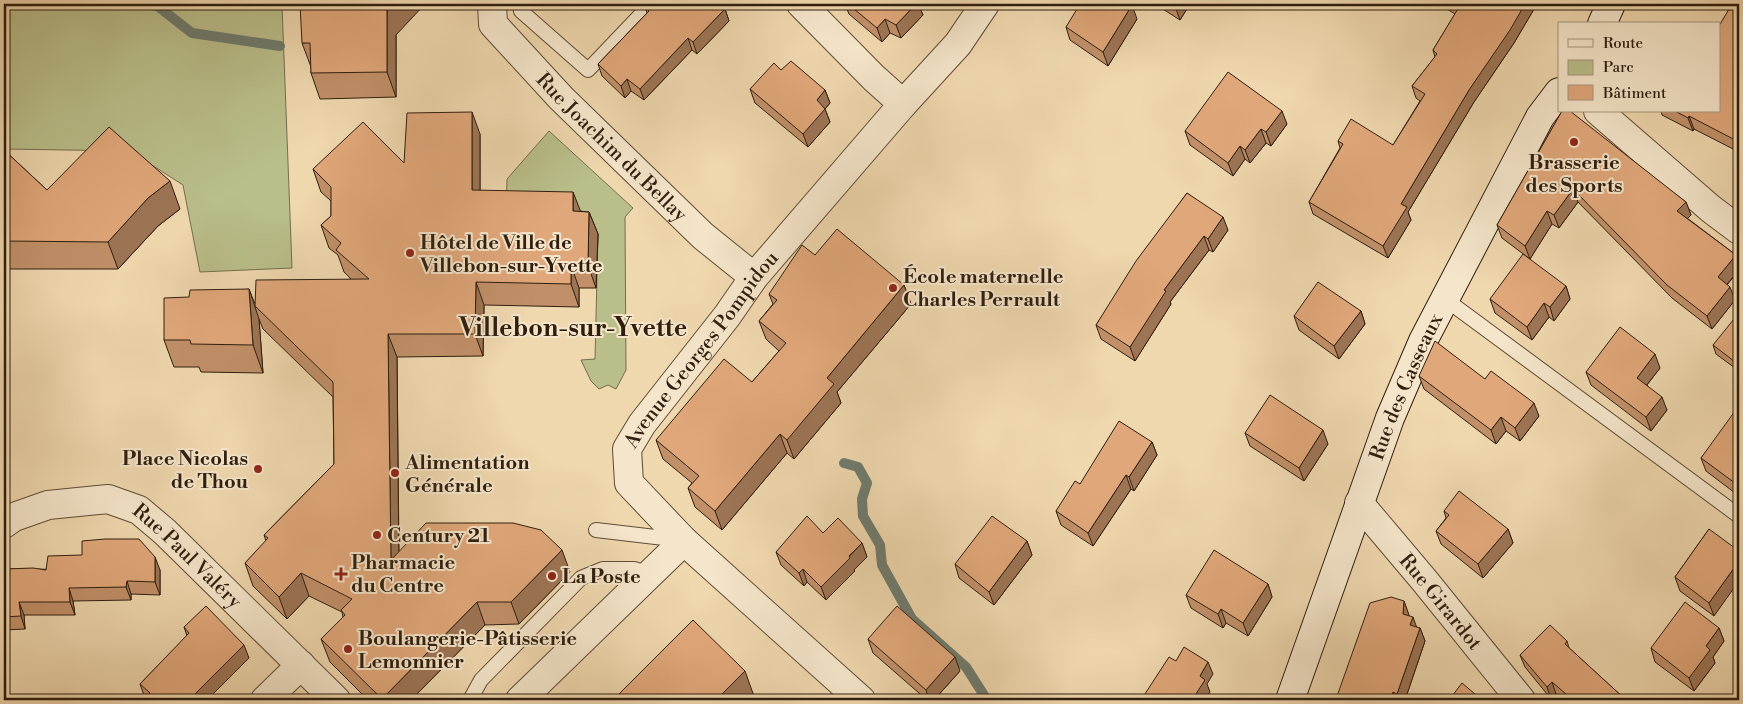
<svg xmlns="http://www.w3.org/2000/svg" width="1743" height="704" viewBox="0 0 1743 704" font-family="'Libre Bodoni',serif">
  <rect width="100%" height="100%" fill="#efd7ae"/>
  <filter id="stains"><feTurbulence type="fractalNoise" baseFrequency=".004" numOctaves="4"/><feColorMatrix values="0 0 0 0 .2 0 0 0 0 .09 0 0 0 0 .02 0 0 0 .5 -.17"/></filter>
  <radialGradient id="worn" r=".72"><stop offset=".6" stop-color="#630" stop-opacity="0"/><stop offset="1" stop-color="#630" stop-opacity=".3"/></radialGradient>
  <path fill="#b9be8a" stroke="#746e4c" d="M4,4h187l4,4 87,-3 10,263 -92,4 -17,-87 -53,-34 -126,-2z
    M549,131l84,77 -8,9 1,153 -10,19 -8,-4 -9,4 -8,-8 -10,-21 14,-1 3,-125 -92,-20 1,-35z"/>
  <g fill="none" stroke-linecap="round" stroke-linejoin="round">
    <path stroke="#6f7b6e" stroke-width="10" d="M155,4l37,29 88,13
      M844,463l14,4 9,16 -5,16 1,17 17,29 2,20 30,54 54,48 21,33"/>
    <defs>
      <path id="lane" d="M520,4l1,7 67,59 63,-66
        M1445,299l294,217
        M596,530l85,10
        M470,700l11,-20 100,-102 22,-9h31l16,5"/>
      <g id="street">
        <path id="s1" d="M492,4l1,20 68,74 142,138 51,41"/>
        <path d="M801,4l73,74 29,26"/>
        <path d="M1598,111l113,98 28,21"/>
        <path id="s2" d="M1359,503l65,77 97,120"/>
        <path id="s3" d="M4,524l10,-7 34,-12 60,-6 31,11 26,22 171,168"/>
        <path d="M265,700l36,-35"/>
        <path d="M520,700l164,-159"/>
        <path id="s4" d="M861,700l-177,-159 -55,-58 -2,-34 15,-25 85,-108 27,-39 149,-173 55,-60 27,-40"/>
      </g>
      <g id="secondary">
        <path d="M1602,24l9,-20"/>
        <path id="s5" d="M1290,700l83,-234 17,-48 33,-77 117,-224 19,-25"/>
      </g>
    </defs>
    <use href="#lane" stroke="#5f4c36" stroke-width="16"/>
    <use href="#street" stroke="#5f4c36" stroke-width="30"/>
    <use href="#secondary" stroke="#2f1e0e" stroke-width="30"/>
    <use href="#lane" stroke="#f5e5ca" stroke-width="14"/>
    <use href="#street" stroke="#f5e5ca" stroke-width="28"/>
    <use href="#secondary" stroke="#f5e5ca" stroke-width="28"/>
  </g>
  <path fill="#c19069" stroke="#2f1e0e" d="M647,4h79l-3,4 2,1 4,12 -32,33 -5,-4 -48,50 -13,-9 -6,7 -23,-22 -4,-12 49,-51 -2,-6z
    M845,4h73l5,11 -22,23 -11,-5 -8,9 -33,-28z
    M1155,4h35l-10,16z
    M1439,4h98l-23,39 -40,59 -66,110 3,8 -23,38 -75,-44 -4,-12 31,-54 -2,-7 55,4 27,-44 -4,-3 -4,-12 23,-29 -2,-7 22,-36z
    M1739,4v148l-45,-23 -1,2 -31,-16 -1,-4h58z
    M1137,19l-29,47 -38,-26 -4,-13z
    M396,35v62l-76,2 -9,-26v-6l-9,-24z
    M781,70l44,20 5,13 -5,6 5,13 -22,25 -53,-44 -5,-14z
    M1562,111l124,91 5,13 -4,3 49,37 3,11v4l-12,15 8,15 -23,29 -40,-31 -94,-96 -19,26 -7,-4 -22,35 -28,-21 -5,-13z
    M1287,124l-16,22 -5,-3 -16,20 -5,-4 -12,17 -43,-31 -5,-14z
    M480,134v57l100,20 9,1 9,22 -2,54h-17v19l-95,-2 -1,51 -86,1 2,194 171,21 -51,52 -34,1 -74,75h-43l-38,-38 -9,-23 22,-22 -1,-5 -33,-16 -22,23 -34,-33 -8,-23 21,-22 -2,-6 70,-71 -1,-67 -70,-68 -4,-10 4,54 -62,-1 -2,-5h-25l-10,-27 25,-43 60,-8 6,15 96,-25 -7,-7 -6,-17 -9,-7 -8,-23 10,-9v-15l-10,-9 -8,-23 91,-6z
    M4,150l43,40 133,19 -22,17 -40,43h-114z
    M1187,193l41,37 -15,22 -4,-2 -39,52 1,2 -36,57 -34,-22 -5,-14z
    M815,255l89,30 7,19 -74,88 4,11 -47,56 -7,-6 -65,77 -27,-23 -7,-19 4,-5 -29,-24 -7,-19 96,-58 27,-31 -13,-12 -7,-18 14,-17 -4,-10z
    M1566,286l4,13 -16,22 -5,-4 -17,23 -37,-27 -5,-14z
    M1361,311l4,13 -26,35 -40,-29 -5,-14z
    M1739,324v47l-23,-17 -3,-9z
    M1660,368l-13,17 20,25 -16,21 -60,-46 -5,-13z
    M1419,376l66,3 54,37 -19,25 -14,-10 -10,13 -72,-55z
    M1739,414v82l-33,-25 -5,-13z
    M1245,433l83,11 -24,37 -54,-35z
    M1152,442l5,13 -23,36 -3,-2 -38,57 -32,-21 -5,-14 24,-27z
    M1444,511l64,18 5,14 -30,35 -42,-34 -5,-13 10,-13z
    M1709,529l5,87 -34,-25 -5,-14z
    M823,533l39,10 5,14 -13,13 1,1 -29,29 -19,-18 -3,4 -23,-21 -5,-13z
    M1027,541l5,14 -38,50 -35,-27 -4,-14z
    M4,569l156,1v25l-29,-1v6l-58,1 2,14h-51l1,14 -21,1z
    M1268,584l4,13 -24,39 -22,-13 -3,5 -32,-20 -5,-13z
    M1404,601l5,15 7,11 4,1 5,13 -20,59h-68l-1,-1z
    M184,627l65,31 -104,40 -5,-14 47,-48z
    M1719,628l5,13 -11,16 2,6 -21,28 -39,-29 -4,-14z
    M868,639l92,32 -26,29h-7l-54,-47z
    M1567,641l2,7 57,52h-63l-7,-6 -5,5 -26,-32 -5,-12z"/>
  <path fill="#9d7555" stroke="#2f1e0e" d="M392,4h33l-29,31v62l-9,-25v-62z
    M716,4h10l-7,8z
    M916,4h2l5,11 -22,23 -5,-13z
    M1177,4h13l-10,16 -5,-14z
    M1525,4h12l-23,39 -40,59 -66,110 3,8 -23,38 -5,-12 18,-42 68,-114z
    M1132,5l5,14 -29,47 -5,-14z
    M725,9l4,12 -32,33 -4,-12z
    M885,19l5,14 -8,9 -5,-14z
    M688,38l4,12 -48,50 -4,-11z
    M627,79l4,12 -6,7 -4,-12z
    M825,90l5,13 -6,7 1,-1 5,13 -22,25 -5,-13 14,-34z
    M1282,111l5,13 -16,22 -5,-14z
    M472,112l8,22v79l-8,-23z
    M1689,116l5,13 -1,2 -5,-13z
    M1261,129l5,14 -16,20 -5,-13z
    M1240,146l5,13 -12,17 -5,-13z
    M170,181l10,28 -22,17 -40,43 -10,-27 40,-44z
    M1573,189l5,13 -19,26 -5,-13z
    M573,192l9,23 -9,-4z
    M1686,202l5,13 -9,9 -5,-13z
    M1547,211l5,13 -22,35 -5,-13z
    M589,212l9,22 -2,54 -8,-23z
    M1223,217l5,13 -15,22 -5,-13z
    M1204,236l5,14 -39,52 1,2 -36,57 -5,-14 34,-57z
    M1736,255l3,11v4l-17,20 -4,-13z
    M571,265l8,23v19l-8,-23z
    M476,282l8,23 -1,51 -8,-22z
    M904,285l7,19 -74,88 4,11 -47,56 -7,-19 40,-62z
    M1566,286l4,13 -16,22 -4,-14z
    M1730,287l5,13 -23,29 -5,-13z
    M249,289l10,30 4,54 -10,-28z
    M1544,303l5,14 -17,23 -5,-13z
    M1361,311l4,13 -26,35 -5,-13z
    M388,334l9,23 2,225 -8,-22z
    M1655,354l5,14 -18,23 -5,-13z
    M1662,397l5,13 -16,21 -5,-14z
    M1534,403l5,13 -19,25 -5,-13z
    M1501,417l5,14 -10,13 -5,-14z
    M1323,430l5,14 -24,37 -5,-13z
    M780,434l7,19 -65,77 -7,-19z
    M1152,442l5,13 -23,36 -5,-14z
    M1126,475l5,14 -38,57 -5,-13z
    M1508,529l5,14 -30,35 -5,-14z
    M1027,541l5,14 -38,50 -5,-13z
    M862,543l5,14 -13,13 1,1 -29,29 -5,-13z
    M562,550l8,22 -51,52 -8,-22z
    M155,557l5,13v25l-5,-13z
    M1739,561v20l-25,35 -5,-13z
    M803,569l4,13 -3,4 -5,-13z
    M301,573l8,23 -22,23 -8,-22z
    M127,581l4,13v6l-5,-13z
    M1268,584l4,13 -24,39 -5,-13z
    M69,588l4,13 2,14 -5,-13z
    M1404,601l5,14 -1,12 -5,-13z
    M19,602l5,13 1,14 -4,-13z
    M477,602l8,23 -74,75h-29v-1z
    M1221,609l5,14 -3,5 -5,-14z
    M1413,617l5,14 -8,-6z
    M1420,628l5,13 -20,59h-5l-3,-6z
    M1719,628l5,13 -11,16 2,6 -21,28 -5,-13 17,-32z
    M244,645l5,13 -42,42h-18z
    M955,657l5,14 -26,29h-5l-3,-10z
    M1208,662l5,12 -6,10 3,8 -6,8h-12l8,-24z
    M745,671l10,28 -1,1h-38z
    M1552,682l4,12 -5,5 -4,-12z
    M1393,692l2,8h-5z"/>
  <path fill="#e0a77a" stroke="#2f1e0e" d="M300,4h92l-5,6v62l-76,1 -1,-30h-8z
    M647,4h71l7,5 -32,33 -5,-4 -48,51 -13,-10 -6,7 -23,-22 51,-53 -4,-4z
    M848,4h68l-20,21 -11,-6 -8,9z
    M1080,4h50l2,1 -29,47 -37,-25z
    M1454,4h71l-15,26 -41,60 -68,114 6,3 -24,39 -74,-44 34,-58 -5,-3 13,-22 42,26 32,-51 -13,-8 25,-32 -4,-4 26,-43z
    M1732,4h7v138l-50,-26 -1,2 -13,-7h44v-85z
    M791,61l34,29 -8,10 8,9 -22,25 -53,-45 24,-26 7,7z
    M1228,72l54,39 -16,21 -5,-3 -16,21 -5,-4 -12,17 -43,-32z
    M1562,111h8l116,91 -9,9 59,44 -18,22 12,10 -23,29 -40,-31 -94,-96 -19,26 -7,-4 -22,35 -28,-21z
    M472,112v78l101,2v19l16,1 -1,53h-17v19l-95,-2 -1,52h-87l3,226 35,-37h87l28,7 21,20 -51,52h-34l-95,97 -61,-60 24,-24 -4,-5 11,-11 -51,-26 -22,24 -34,-34 23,-25 -4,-3 70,-71 -1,-82 -78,-76 1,-26 113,-1 -33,-29 5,-7 -20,-18 10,-9v-29l-18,-18 50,-47 41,41 3,-50z
    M109,127l61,54 -22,17 -40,44 -104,-1v-91l43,40z
    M1187,193l36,24 -15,22 -4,-3 -40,54 2,1 -36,56 -34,-22 40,-64z
    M837,229l67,56 -77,93 7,6 -47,56 -7,-6 -65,77 -27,-23 11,-12 -43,-36 68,-81 28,23 34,-39 -27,-22 18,-21 -8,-6 33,-49 13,10z
    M1523,254l43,32 -16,21 -6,-4 -17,24 -37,-28z
    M1318,282l43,29 -27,35 -40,-30z
    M249,289l4,56 -62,-1 -1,-4h-26v-42l25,-1 1,-7z
    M1734,319l5,5v41l-26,-20z
    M1620,327l35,27 -18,24 25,19 -16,20 -60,-45z
    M1435,341l50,38 6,-8 43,32 -19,25 -14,-11 -10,13 -72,-54z
    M1270,395l53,35 -24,38 -54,-35z
    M1735,411l4,3v72l-38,-28z
    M1119,421l33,21 -23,35 -3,-2 -38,58 -32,-22 19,-30 5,3z
    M1459,491l49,38 -30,35 -42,-33 13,-16 -5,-4z
    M807,516l16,17 15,-15 24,25 -13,13 1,2 -29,29 -18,-18 -4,4 -23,-21z
    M992,516l35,25 -38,51 -34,-28z
    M1709,529l30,22v10l-30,42 -34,-26z
    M105,539h34l16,18v25l-28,-1 -1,6 -57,1 1,14h-51l2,14 -17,1v-48l29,-1 13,2 2,-14 34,-1v-14z
    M1214,550l54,34 -25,39 -22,-14 -3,5 -32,-19z
    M1391,597l13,4 -1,13 10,3 -3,8 10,3 -23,66 -4,-2 -3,8h-51l-3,-1 34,-96z
    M1685,602l34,26 -13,18 4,4 -21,28 -38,-30z
    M206,606l38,39 -55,55h-46l7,-7 -10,-9 49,-51 -5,-6z
    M897,606l58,51 -29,33 -58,-51z
    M693,620l52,51 -29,29h-103z
    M1550,625l17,16 -2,3 61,56h-53l-21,-18 -5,5 -27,-32z
    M1184,647l24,15 -8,14 5,4 -13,20h-51l28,-43 7,4z
    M1462,683l20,17h-33z"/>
  <g fill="#8f2418" stroke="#f5e5ca" stroke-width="2">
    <circle cx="1574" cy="142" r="5"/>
    <circle cx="410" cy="253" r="5"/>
    <circle cx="893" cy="288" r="5"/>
    <circle cx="258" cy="469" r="5"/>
    <circle cx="395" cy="473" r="5"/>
    <circle cx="377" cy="535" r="5"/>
    <path d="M338.5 566.5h5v5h5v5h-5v5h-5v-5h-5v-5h5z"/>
    <circle cx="552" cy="576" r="5"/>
    <circle cx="348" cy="649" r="5"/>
  </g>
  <g text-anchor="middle" stroke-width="4" stroke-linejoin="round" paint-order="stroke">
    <g font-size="20" fill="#2f1e0e" stroke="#f5e5ca">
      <text dy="7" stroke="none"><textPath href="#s1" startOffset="191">Rue Joachim du Bellay</textPath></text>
      <text dy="7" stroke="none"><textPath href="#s4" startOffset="476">Avenue Georges Pompidou</textPath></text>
      <text dy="7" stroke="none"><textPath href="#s5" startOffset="334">Rue des Casseaux</textPath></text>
      <text dy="7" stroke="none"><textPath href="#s3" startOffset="208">Rue Paul Valéry</textPath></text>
      <text dy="7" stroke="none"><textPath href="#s2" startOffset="128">Rue Girardot</textPath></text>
    </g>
    <g font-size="20" font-weight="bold" fill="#2f1e0e" stroke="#f5e5ca" text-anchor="start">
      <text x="1574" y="169" text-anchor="middle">Brasserie<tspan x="1574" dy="23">des Sports</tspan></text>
      <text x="420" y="249">Hôtel de Ville de<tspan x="420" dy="23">Villebon-sur-Yvette</tspan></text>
      <text x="903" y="283">École maternelle<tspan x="903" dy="23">Charles Perrault</tspan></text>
      <text x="248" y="465" text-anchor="end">Place Nicolas<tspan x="248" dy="23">de Thou</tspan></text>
      <text x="405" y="469">Alimentation<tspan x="405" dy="23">Générale</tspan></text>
      <text x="387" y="542">Century 21</text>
      <text x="351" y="569">Pharmacie<tspan x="351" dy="23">du Centre</tspan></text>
      <text x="562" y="583">La Poste</text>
      <text x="358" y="645">Boulangerie-Pâtisserie<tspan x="358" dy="23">Lemonnier</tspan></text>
    </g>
    <g font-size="25" font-weight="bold" fill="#2f1e0e" stroke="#f5e5ca">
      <text x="573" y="336">Villebon-sur-Yvette</text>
    </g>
  </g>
  <rect width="1743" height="704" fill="none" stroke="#efd7ae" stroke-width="20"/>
  <rect x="5" y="5" width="1733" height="694" fill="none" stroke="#2f1e0e" stroke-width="2.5"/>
  <rect x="10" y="10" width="1723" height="684" fill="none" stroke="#2f1e0e"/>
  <rect x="1558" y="22" width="162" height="90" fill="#f5e5ca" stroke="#a6957f"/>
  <rect x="1568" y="39" width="25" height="8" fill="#f5e5ca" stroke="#a6957f"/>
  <text x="1603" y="48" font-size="15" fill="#2f1e0e">Route</text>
  <rect x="1568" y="60" width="25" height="15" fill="#b9be8a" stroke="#a6957f"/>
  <text x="1603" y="72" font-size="15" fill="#2f1e0e">Parc</text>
  <rect x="1568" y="85" width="25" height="15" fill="#e0a77a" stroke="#a6957f"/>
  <text x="1603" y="98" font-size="15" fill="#2f1e0e">Bâtiment</text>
  <rect width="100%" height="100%" filter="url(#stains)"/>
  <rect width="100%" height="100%" fill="url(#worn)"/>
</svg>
